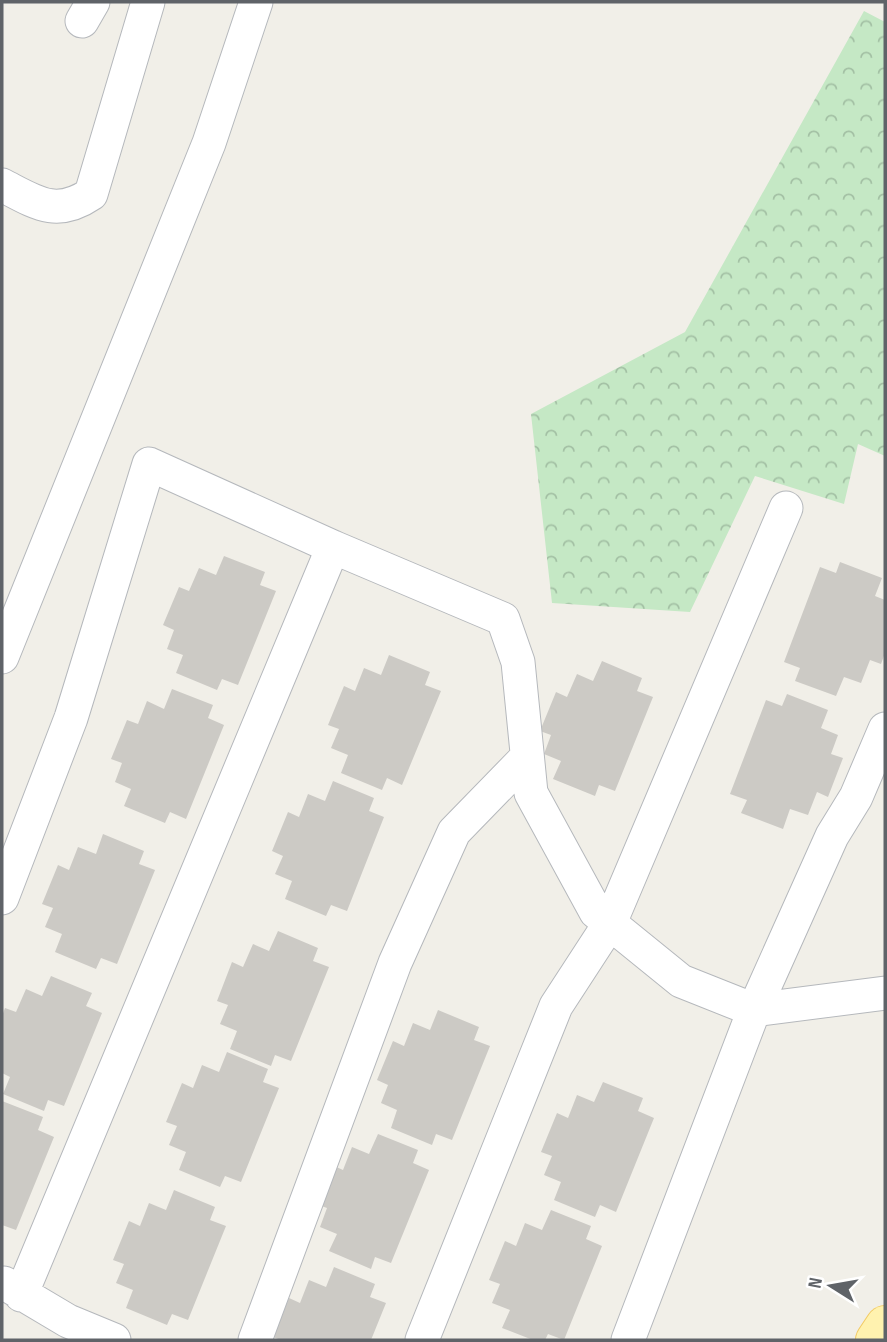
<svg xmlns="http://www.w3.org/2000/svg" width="887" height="1342" viewBox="0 0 887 1342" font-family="'Sofia Sans Condensed',sans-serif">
  <defs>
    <pattern id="park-crowns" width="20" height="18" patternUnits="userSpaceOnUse" patternTransform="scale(1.75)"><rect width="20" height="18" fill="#c5e8c5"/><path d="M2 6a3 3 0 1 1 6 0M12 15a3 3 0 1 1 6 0" fill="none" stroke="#a3c0a4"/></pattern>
  </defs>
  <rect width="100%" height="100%" fill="#f1efe8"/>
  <path fill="url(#park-crowns)" d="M864,11l21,11v434l-27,-12 -14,60 -89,-28 -65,136 -138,-9 -21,-189 154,-82z"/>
  <path fill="#cccac5" d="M224,556l41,16 -5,13 16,6 -38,94 -16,-6 -5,11 -41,-17 7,-18 -16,-6 7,-19 -11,-5 16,-38 10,4 10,-23 17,7z
    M840,562l42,16 -7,18 10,4v53l-4,11 -11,-4 -9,23 -17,-6 -8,19 -41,-15 5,-13 -16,-6 36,-95 16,6z
    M389,655l41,17 -5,13 16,6 -39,94 -15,-7 -5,12 -41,-17 7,-18 -17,-7 8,-19 -11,-4 16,-39 11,5 9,-23 17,7z
    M602,661l40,17 -5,13 16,6 -38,94 -16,-6 -4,11 -42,-17 8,-18 -17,-7 7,-19 -11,-4 16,-39 11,5 10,-23 16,7z
    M172,689l41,16 -5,13 16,7 -38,94 -16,-7 -5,11 -41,-17 7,-17 -16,-7 7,-19 -11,-4 16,-39 11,4 9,-23 17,8z
    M787,694l41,16 -7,18 17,7 -7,19 12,4 -15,39 -11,-5 -9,23 -18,-6 -7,20 -42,-16 6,-13 -17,-6 36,-94 16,6z
    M333,781l41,17 -5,13 15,6 -37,94 -16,-6 -5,11 -41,-17 7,-18 -17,-7 8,-18 -11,-5 16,-39 11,5 9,-23 17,7z
    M103,834l41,17 -5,13 16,6 -38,94 -16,-6 -5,11 -41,-17 7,-18 -17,-7 8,-19 -11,-4 16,-39 11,5 9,-23 18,7z
    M278,931l40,17 -5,13 16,6 -38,94 -16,-6 -4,11 -41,-17 7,-18 -17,-7 8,-19 -11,-4 15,-39 11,5 10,-23 16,7z
    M51,976l41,17 -6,13 16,7 -38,93 -16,-6 -4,11 -41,-17 7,-17 -8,-4v-57l3,-8 11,4 10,-23 16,7z
    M438,1010l41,17 -5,13 16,6 -38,94 -16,-6 -4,11 -41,-17 6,-18 -16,-7 7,-18 -11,-5 16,-39 11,5 9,-23 17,7z
    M227,1052l41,17 -5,13 16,6 -38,94 -16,-6 -5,11 -41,-17 7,-18 -17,-7 8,-19 -11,-4 16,-39 11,5 9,-23 17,7z
    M603,1082l40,16 -5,13 16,7 -38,94 -16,-7 -5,12 -41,-17 7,-18 -17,-7 8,-19 -11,-4 16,-39 11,5 9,-23 17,7z
    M2,1101l41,16 -5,13 16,7 -38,93 -14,-5z
    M378,1134l40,16 -5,13 16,7 -38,93 -16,-6 -4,12 -42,-18 8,-17 -17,-7 7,-19 -11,-4 16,-39 11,5 9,-23 17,7z
    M174,1190l41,17 -5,13 16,6 -38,94 -16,-6 -5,11 -41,-17 7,-18 -17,-7 8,-19 -11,-4 16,-39 11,5 9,-23 17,7z
    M551,1210l40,16 -5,13 16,7 -38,94 -16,-6 -3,6h-12l-31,-12 8,-18 -18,-7 8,-19 -11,-4 16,-39 11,5 9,-23 17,7z
    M334,1267l41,17 -5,13 16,6 -15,37h-90l-8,-3 16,-39 11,5 9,-23 17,7z"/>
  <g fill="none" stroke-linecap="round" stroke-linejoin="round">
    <defs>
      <path id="minor" d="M82,21l11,-19
        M2,185c33,17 54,33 89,9l57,-192
        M2,657l207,-514 47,-141
        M2,898l69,-180 78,-254 184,83 170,72 15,43 13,131 65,119 85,69 73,29 131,-17
        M4,1283l64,38 46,19
        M21,1295l312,-748
        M255,1340l140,-377 59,-131 73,-75
        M422,1340l134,-334 54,-83 176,-415
        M628,1340l126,-330 78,-174 24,-39 29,-68"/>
      <path id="major" d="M875,1340l10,-15"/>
    </defs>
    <use href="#minor" stroke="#b5b8bc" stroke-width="35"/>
    <use href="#major" stroke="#f2c960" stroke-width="40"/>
    <use href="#minor" stroke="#fff" stroke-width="33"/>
    <use href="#major" stroke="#fff2af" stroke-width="38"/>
  </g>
  <rect width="887" height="1342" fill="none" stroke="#5f6368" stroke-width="7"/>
  <g transform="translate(831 1286) rotate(281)" stroke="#ffffff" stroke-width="5" paint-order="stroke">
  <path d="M0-5L12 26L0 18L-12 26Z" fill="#5f6368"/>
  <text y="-10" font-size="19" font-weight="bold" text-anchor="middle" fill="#5f6368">N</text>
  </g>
</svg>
